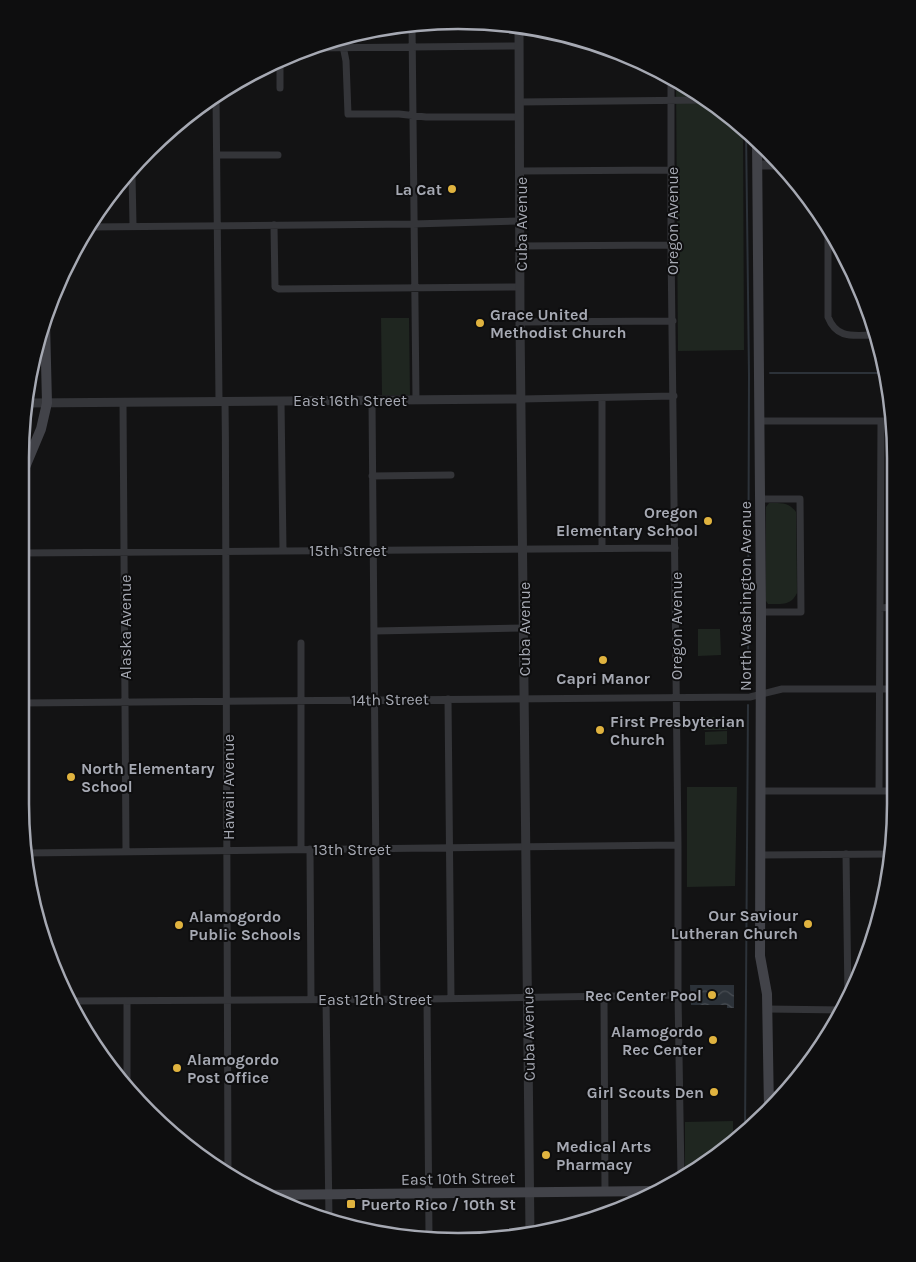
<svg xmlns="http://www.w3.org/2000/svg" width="916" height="1262" viewBox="0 0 916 1262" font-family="Karla,sans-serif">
  <defs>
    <pattern id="water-waves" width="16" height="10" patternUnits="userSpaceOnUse" patternTransform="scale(1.25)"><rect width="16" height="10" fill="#2c3239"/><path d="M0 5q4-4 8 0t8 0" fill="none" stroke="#484d53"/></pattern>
  </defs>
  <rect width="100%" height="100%" fill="#131314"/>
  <path fill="#1f2620" d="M676,78l67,48 1,224 -66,1z
    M381,318h28l1,77h-28z
    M769,503c12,0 20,-1 27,9l1,81c-6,13 -16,11 -29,11l-2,-3v-94z
    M698,629h22l1,26 -23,1z
    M704,717h23v13h-23z
    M727,731v13l-22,1v-13z
    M687,787h50l-2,99 -48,1z
    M733,1121v22l-8,8 -40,23v-52z"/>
  <path fill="url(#water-waves)" d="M690,985h44v23h-7v-3h-36z"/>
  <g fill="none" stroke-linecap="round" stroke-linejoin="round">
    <path stroke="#2c3239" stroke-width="2" d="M746,128l3,247 -1,315
      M770,373h115
      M745,1132l3,-427"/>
    <path stroke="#343539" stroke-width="7" d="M412,24l4,376
      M341,36l5,25 2,53h51l27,3h93
      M310,48l209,-2
      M280,59v29
      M671,76v169l7,600v150l3,181
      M216,95l3,306
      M519,102l187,-2
      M217,155h61
      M521,171l151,-1
      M132,174l1,51
      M274,225l1,62 4,2 241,-2
      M88,227l325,-3 108,-3
      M828,230v87c9,23 26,18 47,18
      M520,246l151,-1
      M520,322l153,-1
      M602,398v150
      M521,399l153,-3
      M225,401c3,257 1,514 3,772
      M281,401l2,149
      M372,401l5,597
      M123,402l3,450
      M759,421h133
      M372,476l79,-1
      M760,499h40l1,113h-40
      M20,553l655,-5
      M880,608l14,-1
      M375,631l150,-3
      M301,643v206
      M448,699l3,299
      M20,703l730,-6 32,-8h112
      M760,791h135
      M879,791l2,-370
      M310,849l1,150
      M26,853l652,-8
      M846,854l2,145
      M760,855l131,-1
      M604,997l1,195
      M326,999l3,220
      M427,999l2,236
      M73,1001l354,-2 251,-4
      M127,1001v85
      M767,1009l76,1
      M768,1095h17"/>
    <path stroke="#343539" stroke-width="9" d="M519,25c1,99 1,198 1,297l10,912
      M758,165h22
      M27,403l494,-4"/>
    <path stroke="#424349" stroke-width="10" d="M757,140l4,472 -1,344 7,38 2,116
      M20,490l3,-18 18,-43 6,-26 -2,-81
      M20,700l2,119
      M261,1195l395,-4"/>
  </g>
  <g fill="#e0b33f" stroke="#0e0e0f" stroke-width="2">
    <circle cx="452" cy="189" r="5"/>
    <circle cx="480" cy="323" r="5"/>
    <circle cx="708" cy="521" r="5"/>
    <circle cx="603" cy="660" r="5"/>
    <circle cx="600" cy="730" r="5"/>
    <circle cx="71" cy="777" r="5"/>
    <circle cx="808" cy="924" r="5"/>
    <circle cx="179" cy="925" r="5"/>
    <circle cx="712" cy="995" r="5"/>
    <circle cx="713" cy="1040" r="5"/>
    <circle cx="177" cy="1068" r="5"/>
    <circle cx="714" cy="1092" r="5"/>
    <circle cx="546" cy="1155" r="5"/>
    <rect x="346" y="1199" width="10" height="10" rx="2.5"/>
  </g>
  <g text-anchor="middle" stroke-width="4" stroke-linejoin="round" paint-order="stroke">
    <g font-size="16" font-weight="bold" fill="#a6a9b3" stroke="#0e0e0f" text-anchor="start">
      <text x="442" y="195" text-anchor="end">La Cat</text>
      <text x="490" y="320">Grace United<tspan x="490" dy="18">Methodist Church</tspan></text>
      <text x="698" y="518" text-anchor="end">Oregon<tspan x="698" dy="18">Elementary School</tspan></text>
      <text x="603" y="684" text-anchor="middle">Capri Manor</text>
      <text x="610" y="727">First Presbyterian<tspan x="610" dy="18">Church</tspan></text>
      <text x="81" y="774">North Elementary<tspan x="81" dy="18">School</tspan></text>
      <text x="798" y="921" text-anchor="end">Our Saviour<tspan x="798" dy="18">Lutheran Church</tspan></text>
      <text x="189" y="922">Alamogordo<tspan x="189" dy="18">Public Schools</tspan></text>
      <text x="702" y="1001" text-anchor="end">Rec Center Pool</text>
      <text x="703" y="1037" text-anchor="end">Alamogordo<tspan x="703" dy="18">Rec Center</tspan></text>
      <text x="187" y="1065">Alamogordo<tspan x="187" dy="18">Post Office</tspan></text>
      <text x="704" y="1098" text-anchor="end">Girl Scouts Den</text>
      <text x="556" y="1152">Medical Arts<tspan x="556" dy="18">Pharmacy</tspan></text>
      <text x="361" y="1210">Puerto Rico / 10th St</text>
    </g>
    <g font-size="16" fill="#a6a9b3" stroke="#0e0e0f">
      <text transform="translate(672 221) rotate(-90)" y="6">Oregon Avenue</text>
      <text transform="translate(521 224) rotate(-90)" y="6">Cuba Avenue</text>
      <text x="350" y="406">East 16th Street</text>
      <text x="348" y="556">15th Street</text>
      <text transform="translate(745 596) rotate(-90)" y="6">North Washington Avenue</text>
      <text transform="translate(676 626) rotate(-90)" y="6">Oregon Avenue</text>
      <text transform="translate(125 627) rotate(-90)" y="6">Alaska Avenue</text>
      <text transform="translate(524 629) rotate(-90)" y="6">Cuba Avenue</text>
      <text transform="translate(390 699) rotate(-1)" y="6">14th Street</text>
      <text transform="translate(228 787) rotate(-90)" y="6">Hawaii Avenue</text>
      <text x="352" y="855">13th Street</text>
      <text x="375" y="1005">East 12th Street</text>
      <text transform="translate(528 1034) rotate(-91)" y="6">Cuba Avenue</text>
      <text transform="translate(458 1178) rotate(-1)" y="6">East 10th Street</text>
    </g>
  </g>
  <path d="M0 0H916V1262H0ZM458 29H458A429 429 0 0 1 887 458V804A429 429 0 0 1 458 1233H458A429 429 0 0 1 29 804V458A429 429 0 0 1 458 29Z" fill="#0e0e0f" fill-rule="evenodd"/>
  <path fill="none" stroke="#a6a9b3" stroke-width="2.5" d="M458 29H458A429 429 0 0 1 887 458V804A429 429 0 0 1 458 1233H458A429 429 0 0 1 29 804V458A429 429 0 0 1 458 29Z"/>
</svg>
